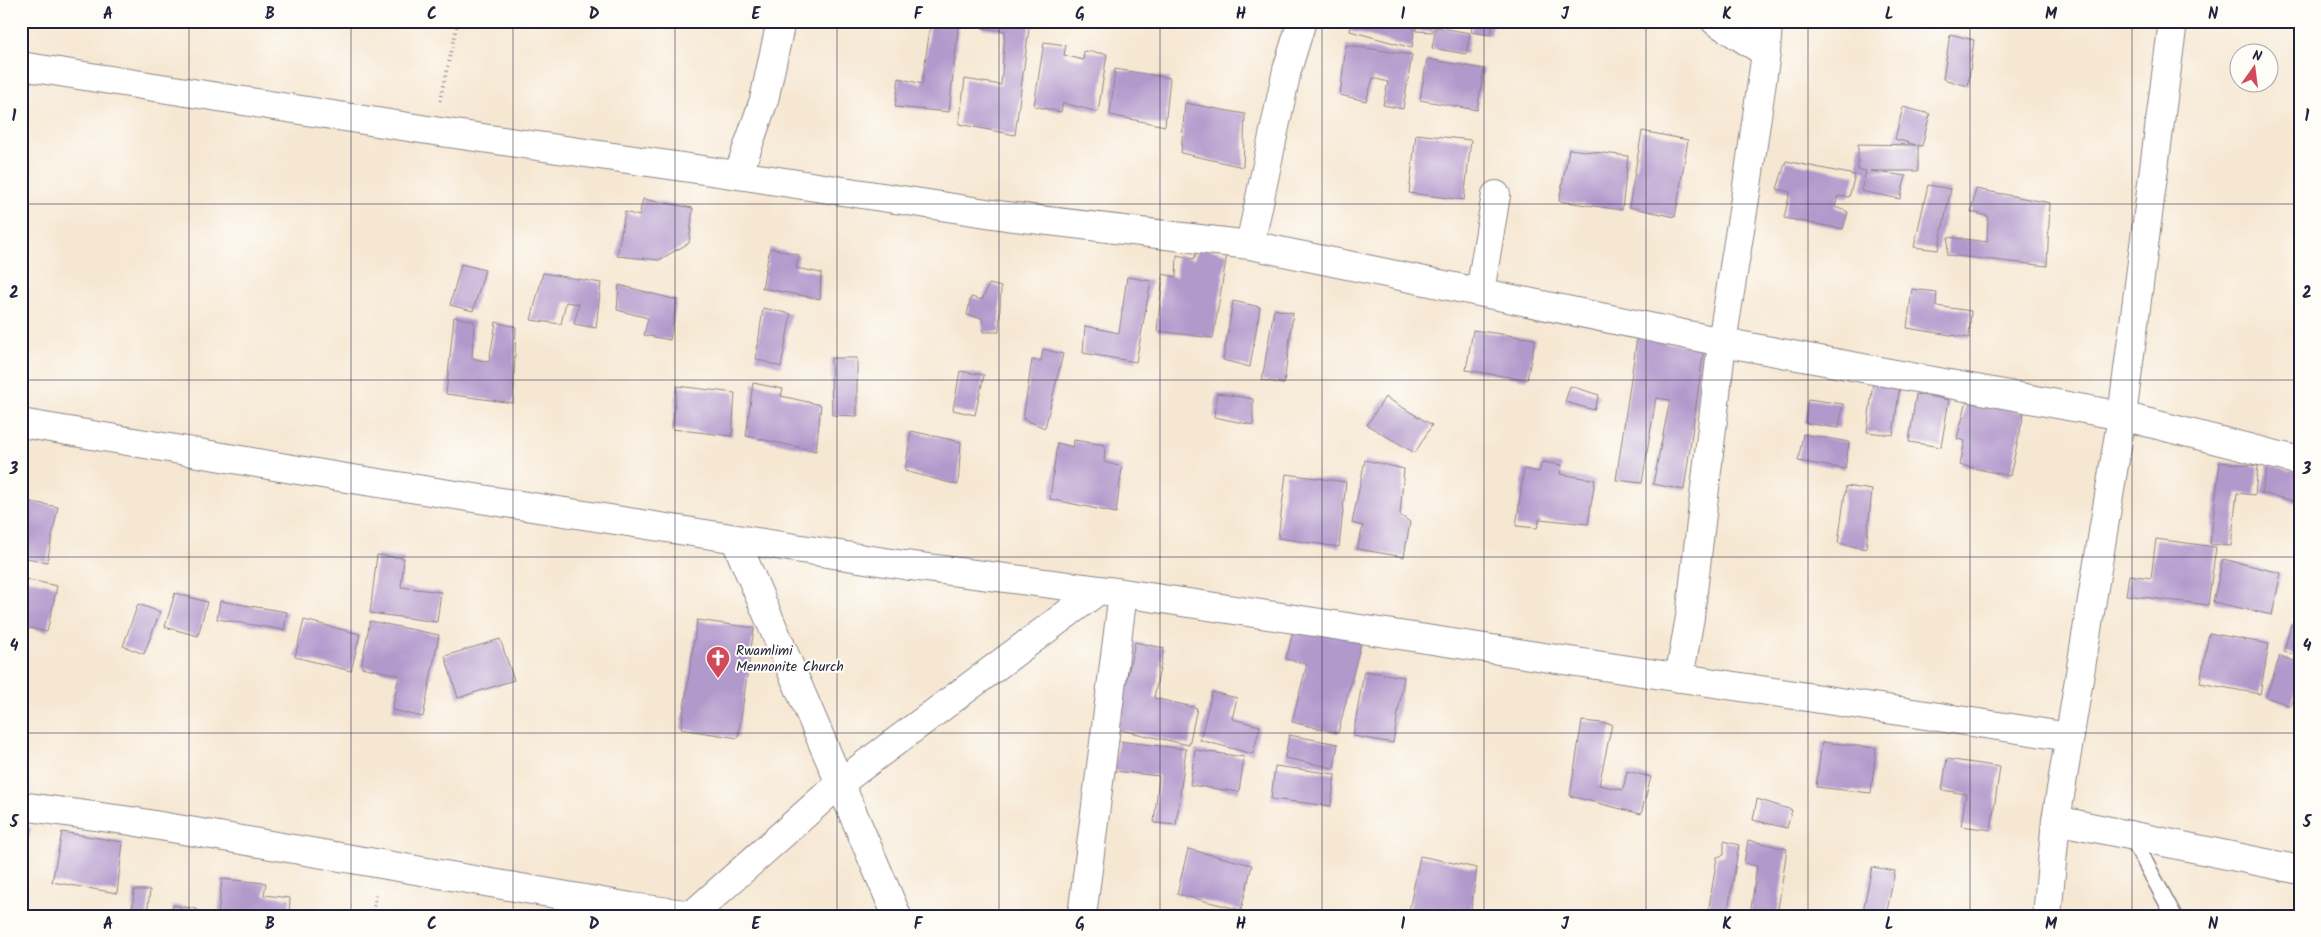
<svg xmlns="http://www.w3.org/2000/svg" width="2321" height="937" viewBox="0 0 2321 937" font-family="Kalam,sans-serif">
  <rect width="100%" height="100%" fill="#fdfcf7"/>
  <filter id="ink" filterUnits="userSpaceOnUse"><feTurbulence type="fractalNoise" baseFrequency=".02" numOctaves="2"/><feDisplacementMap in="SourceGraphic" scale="10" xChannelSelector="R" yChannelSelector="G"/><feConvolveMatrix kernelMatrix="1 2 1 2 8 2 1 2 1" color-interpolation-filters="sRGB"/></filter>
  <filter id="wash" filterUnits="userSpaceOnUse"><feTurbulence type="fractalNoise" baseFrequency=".0096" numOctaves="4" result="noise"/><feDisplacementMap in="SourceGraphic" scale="20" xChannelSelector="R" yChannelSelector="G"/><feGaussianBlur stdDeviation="1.12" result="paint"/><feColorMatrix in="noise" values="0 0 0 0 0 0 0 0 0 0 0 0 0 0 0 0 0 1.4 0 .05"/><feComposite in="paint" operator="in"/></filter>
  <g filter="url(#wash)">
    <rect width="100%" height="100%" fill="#f6e7d2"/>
    <g id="blocks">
      <path fill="#b299cc" d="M931,21h28l-10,91 -54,-5 4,-29 23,6z
        M983,21h47l-15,114 -56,-11 6,-45 36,6 4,-54 -23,-3z
        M1352,21h63l-3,27 -62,-17z
        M1417,21h17l-1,11 -17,-1z
        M1473,21h20l-2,14 -20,-3z
        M1987,21h24l-1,6 -23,-5z
        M1436,27l34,6 -4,21 -34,-6z
        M1950,34l24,6 -6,46 -25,-7z
        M1044,42l22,3 -2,10 19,5 1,-9 23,3 -9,58 -35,-9 -2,9 -27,-6z
        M1346,45l66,10 -9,54 -20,-4 5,-23 -15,-4 -7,23 -26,-6z
        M1427,59l57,10 -7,41 -57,-10z
        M1115,69l55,9 -5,48 -55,-11z
        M1185,103l60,11 -2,53 -62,-14z
        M1903,107l27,7 -8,32 -4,-1v26h-48l36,5 -6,23 -39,-8 5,-20 -8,-1v-26l58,1 -21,-6z
        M1642,131l46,9 -13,77 -46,-10z
        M1416,134l55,6 -7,60 -55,-7z
        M1569,149l59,7 -6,54 -63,-9z
        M1786,161l69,14 -6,22 -11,-1 -3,11 13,5 -5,17 -59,-11 6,-26 -13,-3z
        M1928,185l23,4 -13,61 -24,-3z
        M1976,189l74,14 -3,63 -100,-11 1,-18 39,5 1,-26 -17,-4z
        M643,199l50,9 -4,35 -30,17 -42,-4 8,-44 14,4z
        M1199,247l28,7 -14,84 -56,-7 6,-57 13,3 1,-22 17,4z
        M770,248l29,7 -3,13 25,5 -1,26 -58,-11z
        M461,264l24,6 -12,41 -23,-6z
        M543,273l58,10 -5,45 -22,-4 5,-20 -13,-2 -5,22 -30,-4z
        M1127,277l24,4 -15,81 -53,-9 2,-27 34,7z
        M989,284l12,3 -2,45h-16l-1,-14 -15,-3 4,-18 11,3z
        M619,285l58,15 -7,40 -26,-5 4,-17 -31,-8z
        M1912,289l25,3 -1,14 35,5 -2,27 -62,-10z
        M1233,301l27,6 -10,60 -27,-7z
        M763,308l28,6 -10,53 -25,-8z
        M1274,309l19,4 -9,71 -22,-4z
        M454,317l20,4 -2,37 17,4 7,-40 20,5 -3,76 -67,-9z
        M1473,330l62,9 -8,41 -61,-10z
        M1637,338l67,10 -20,142 -31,-6 17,-84 -14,-2 -14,85 -26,-3z
        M1043,349l20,5 -18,74 -22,-9 9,-59 9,1z
        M831,358h26v58l-25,-1z
        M960,371l24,4 -9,40 -22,-5z
        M1873,382l27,3 -7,50 -26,-3z
        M753,383l30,6 -2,7 40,9 -5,46 -70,-15z
        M677,386l58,7 -3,43 -60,-7z
        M1570,386l29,9 -5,15 -29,-8z
        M1217,393l36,6v26l-39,-8z
        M1916,394l33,6 -8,47 -32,-5z
        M1385,397l47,28 -17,28 -48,-28z
        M1808,399l35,5 -4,24 -34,-5z
        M1967,400l57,13 -14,63 -50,-11 5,-24 -8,-2z
        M911,431l50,11 -3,43 -53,-14z
        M1803,434l46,8 -4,27 -47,-8z
        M1074,440l31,5 -1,17 18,5 -6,46 -66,-14 7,-56 16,4z
        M1365,460l39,9 -4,46 10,7 -6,35 -47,-8 6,-23 -11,-3z
        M1542,462l20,3 -2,9 35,6 -7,44 -48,-5 -3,9 -21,-2 8,-57 15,3z
        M2220,462l38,4 -3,29 -18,-2 -6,53 -21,-2z
        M2268,465l32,8 -2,29 -37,-9z
        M1286,474l60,8 -7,65 -61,-9z
        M1846,486l26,4 -6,59 -28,-6z
        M21,500l37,7 -11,55 -26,-5z
        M2156,539l60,8 -8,58 -82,-10 3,-20 22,3z
        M377,555l27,3 -3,29 40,5 -4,30 -67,-9z
        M2223,559l58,14 -9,42 -59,-13z
        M21,578l36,8 -10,46 -26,-6z
        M175,593l32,9 -9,34 -33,-9z
        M220,601l67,11 -3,18 -67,-11z
        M138,604l22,8 -16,42 -21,-8z
        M1298,611l67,16 -27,106 -46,-11 15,-58 -21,-5z
        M304,620l56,14 -9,37 -56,-14z
        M697,620l57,8 -16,110 -57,-9z
        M370,621l69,14 -16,82 -31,-7 7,-35 -38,-8z
        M2291,624l9,2v30l-16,-4z
        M2209,633l60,11 -9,50 -60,-11z
        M500,639l14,41 -56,18 -13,-42z
        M1135,642l29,6 -10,50 43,10 -8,37 -73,-16z
        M2280,656l20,7v17l-9,26 -25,-9z
        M1364,671l40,6 -11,66 -40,-7z
        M1212,692l25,6 -5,21 28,7 -7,28 -53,-14z
        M1582,721l30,3 -13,61 24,5 4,-19 24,6 -10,37 -71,-18z
        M1289,735l49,9 -4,24 -49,-10z
        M1118,741l68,8 -10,76 -22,-2 5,-47 -45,-5z
        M1822,742l54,6 -5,45 -55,-6z
        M1195,750l49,7 -5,35 -49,-7z
        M1947,759l53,8 -9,63 -30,-4 5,-32 -24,-4z
        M1275,766l60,8 -4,32 -60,-7z
        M1757,799l35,11 -5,18 -34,-8z
        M21,826l10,2 -9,36h-1z
        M62,832l61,10 -6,51 -65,-11z
        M1748,840l39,9 -10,67h-27l7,-50 -13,-3z
        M1724,841l15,4 -12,71h-7l-12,-3 9,-56 7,-2z
        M1188,849l64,16 -11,45 -64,-16z
        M1420,856l57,12 -7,48h-62z
        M1872,867l23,4 -9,45h-24z
        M222,879l44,4 -2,12 26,3 -1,18h-71z
        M134,890h16l-3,26h-15z
        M173,905l24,4 -1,7h-24z"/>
    </g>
  </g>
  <g filter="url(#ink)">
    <use href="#blocks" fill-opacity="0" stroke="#8c8486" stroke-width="1"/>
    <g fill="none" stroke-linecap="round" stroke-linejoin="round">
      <defs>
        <path id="service" d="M2131,836l43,80"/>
        <path id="minor" d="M1715,21l51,32
          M21,66l413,65 304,44 268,41 244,29 472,97 400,74 178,45
          M738,175l26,-75 17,-79
          M1250,245l37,-175 15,-49
          M1480,292l16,-97
          M21,423l319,54 564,88 219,28 947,144
          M735,539l162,377
          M1679,678l11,-61 32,-275 25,-156 19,-133 2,-32
          M21,806l110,15 500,86 69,9
          M2056,820l244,50
          M692,915l148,-132 259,-193
          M1082,916l41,-323
          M2047,916l9,-96 66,-404 51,-395"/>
      </defs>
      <use href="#service" stroke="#8c8486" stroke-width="18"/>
      <use href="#minor" stroke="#8c8486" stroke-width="30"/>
      <path stroke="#8c8486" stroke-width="3" stroke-dasharray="1 4" stroke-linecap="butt" d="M440,101l18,-80
        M372,916l4,-22"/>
      <use href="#service" stroke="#fff" stroke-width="15"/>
      <use href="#minor" stroke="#fff" stroke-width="28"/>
    </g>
  </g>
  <path fill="none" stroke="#22223b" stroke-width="1" stroke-opacity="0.55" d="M189,21v895M351,21v895M513,21v895M675,21v895M837,21v895M999,21v895M1160,21v895M1322,21v895M1484,21v895M1646,21v895M1808,21v895M1970,21v895M2132,21v895M21,204h2279M21,380h2279M21,557h2279M21,733h2279"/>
  <defs>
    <symbol id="church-pin" viewBox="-11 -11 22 30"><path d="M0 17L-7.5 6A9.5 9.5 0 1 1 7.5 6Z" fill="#d1495b" stroke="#fdfcf7"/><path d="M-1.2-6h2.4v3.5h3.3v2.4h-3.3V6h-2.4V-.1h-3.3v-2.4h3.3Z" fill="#fff"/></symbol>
  </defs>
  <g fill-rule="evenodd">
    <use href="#church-pin" x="704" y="644" width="28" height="38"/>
  </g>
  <g text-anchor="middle" stroke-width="4" stroke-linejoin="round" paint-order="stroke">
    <g font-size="14" fill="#22223b" stroke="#fdfcf7" text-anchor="start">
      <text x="736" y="655">Rwamlimi<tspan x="736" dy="16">Mennonite Church</tspan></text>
    </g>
  </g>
  <rect width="2321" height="937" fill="none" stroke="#fdfcf7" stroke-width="55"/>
  <g transform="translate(2254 68) rotate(14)"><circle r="24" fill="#fdfcf7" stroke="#a5a5ac"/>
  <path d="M0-4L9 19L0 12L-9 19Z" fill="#d1495b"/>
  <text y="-8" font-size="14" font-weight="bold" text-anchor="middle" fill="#22223b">N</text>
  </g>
  <rect x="28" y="28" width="2266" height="882" fill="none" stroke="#22223b" stroke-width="2"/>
  <g font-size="16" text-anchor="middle" font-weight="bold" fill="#22223b">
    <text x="108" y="19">A</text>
    <text x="270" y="19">B</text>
    <text x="432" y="19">C</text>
    <text x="594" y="19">D</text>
    <text x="756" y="19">E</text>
    <text x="918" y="19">F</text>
    <text x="1080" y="19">G</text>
    <text x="1241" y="19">H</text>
    <text x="1403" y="19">I</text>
    <text x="1565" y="19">J</text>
    <text x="1727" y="19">K</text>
    <text x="1889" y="19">L</text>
    <text x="2051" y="19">M</text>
    <text x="2213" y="19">N</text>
    <text x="14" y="121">1</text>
    <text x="2307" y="121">1</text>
    <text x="14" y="298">2</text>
    <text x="2307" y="298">2</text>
    <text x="14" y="474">3</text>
    <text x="2307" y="474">3</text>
    <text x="14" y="651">4</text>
    <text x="2307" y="651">4</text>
    <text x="14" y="827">5</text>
    <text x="2307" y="827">5</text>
    <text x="108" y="929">A</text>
    <text x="270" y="929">B</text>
    <text x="432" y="929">C</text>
    <text x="594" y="929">D</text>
    <text x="756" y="929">E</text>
    <text x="918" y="929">F</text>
    <text x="1080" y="929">G</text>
    <text x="1241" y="929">H</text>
    <text x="1403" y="929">I</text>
    <text x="1565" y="929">J</text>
    <text x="1727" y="929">K</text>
    <text x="1889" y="929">L</text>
    <text x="2051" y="929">M</text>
    <text x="2213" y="929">N</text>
  </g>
</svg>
